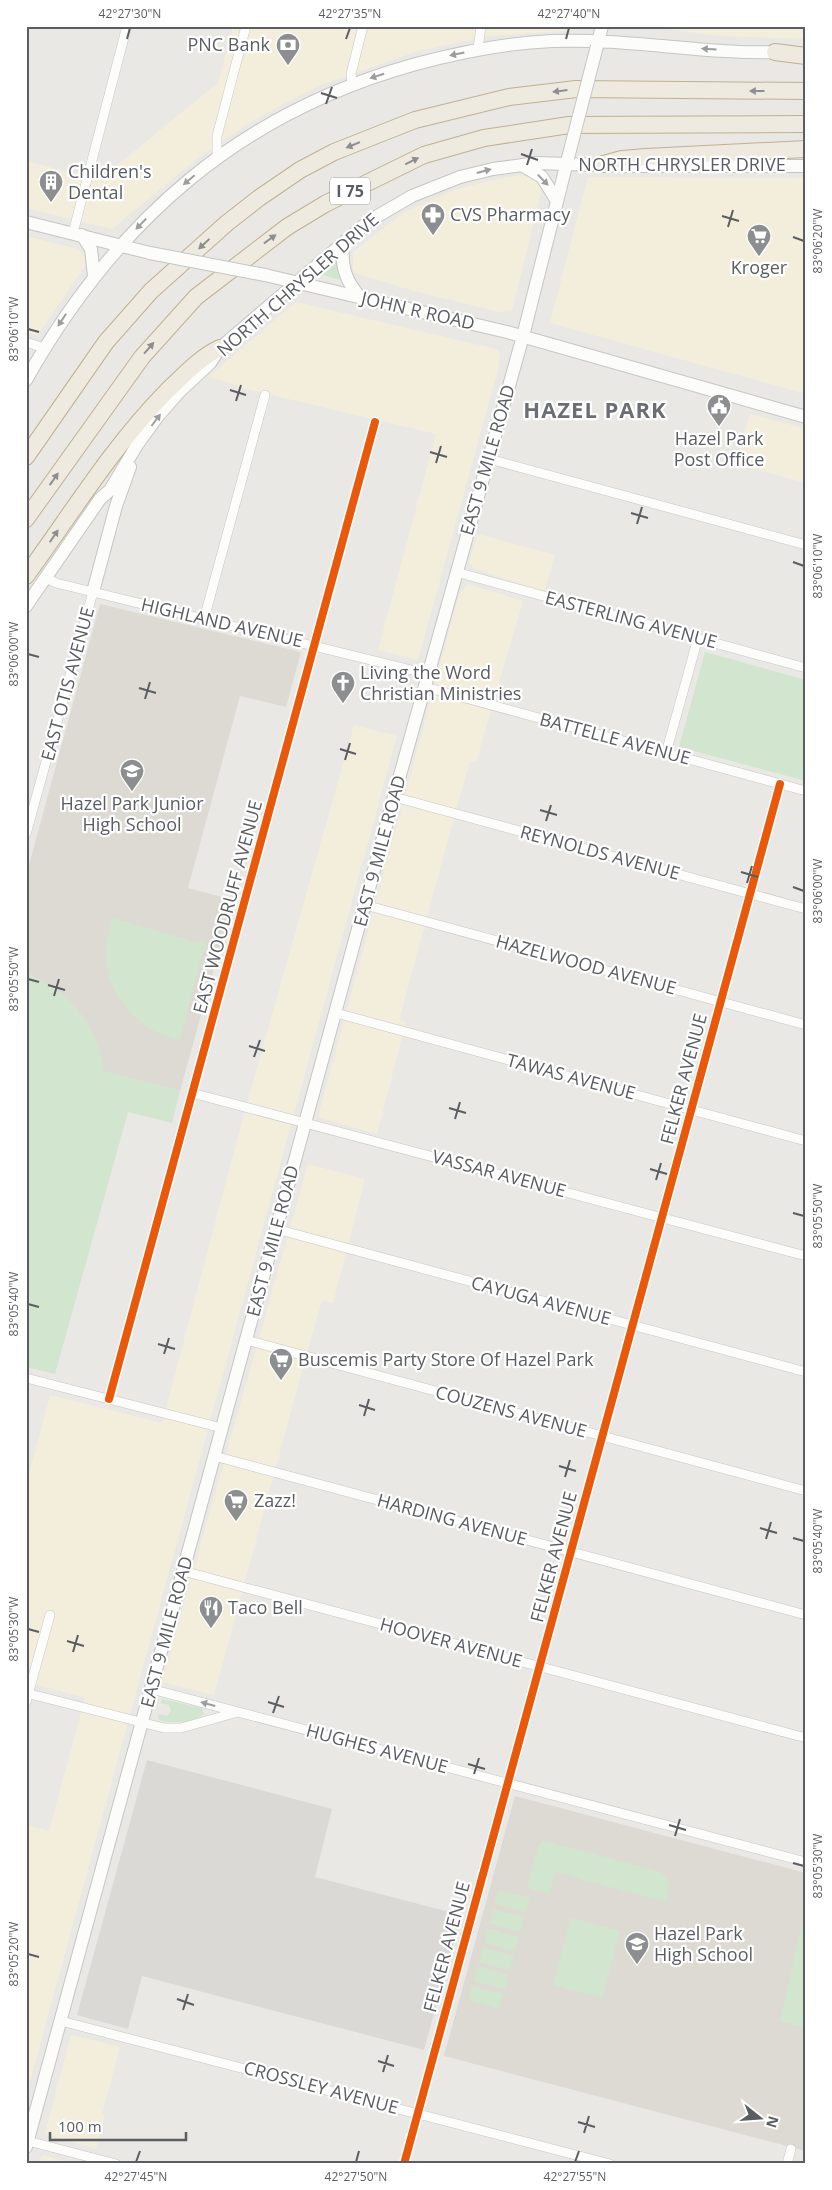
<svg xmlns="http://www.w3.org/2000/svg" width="832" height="2190" viewBox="0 0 832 2190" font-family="'Open Sans',sans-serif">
  <rect width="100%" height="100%" fill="#e9e8e4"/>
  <path fill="#f3eedc" d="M233,26h348l-5,4 -88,6 -73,16 -97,34 -64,34 -54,36 -88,73 -86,-21v-47l73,19 119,-97z
    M641,26h165v13l-85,-3z
    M521,175l8,2 9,6 4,6 -30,122 -12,1 -86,-21 -59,-18 -2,-4v-17l50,-39 54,-24 40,-10z
    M588,177l218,1v216l-256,-71z
    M26,236l52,13 7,7 1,8 -48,71 -12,-3z
    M296,302l200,47 4,4 -2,16 -80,291 -40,-10 58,-216 -198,-47 -4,-3 -26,-7z
    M750,414l56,15v54l-70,-19z
    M478,534l77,21 -11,37 -71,-24 -4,-7z
    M468,584l55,17 -47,161 -6,-1 -18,64 -53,195 7,2 -29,112 -59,-17 141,-523z
    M354,725l43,11 -371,1360v-271l23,6 36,-133 -59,-16v-196l24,-91 112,28 81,-305z
    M308,1164l57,15 -32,124 -11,-3 -19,67 -89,328 -52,-13z
    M71,2035l49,12 -18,67 3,1 -9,34 -51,-15z
    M42,2155l33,9h-36z"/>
  <path fill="#dbd9d5" d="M147,1760l185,49 -17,68 146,38 -37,135 -282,-74 -14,53 -51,-14z"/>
  <path fill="#dddad3" d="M100,604l201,48 -15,55 -46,-11 -52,192 45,12 -53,191 -154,-39v-176z
    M515,1796l291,77v278l-362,-95z"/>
  <path fill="#d2e5cf" d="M336,260l4,20 -20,-6v-1z
    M705,652l101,28v101l-127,-34z
    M112,918l84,24 8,-2 3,8 -5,6 -22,86c-9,-3 -18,-5 -26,-9 -27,-16 -50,-46 -48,-79 0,-11 4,-23 6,-34z
    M26,972c40,17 75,54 77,99l77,20 -8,32 -44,-11 -73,262 -29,-7z
    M162,1699l40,9 2,6c-11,9 -32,10 -45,6l-1,-6 9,2 4,-5 -2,-6 -8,-2z
    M544,1841l114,30 7,5 4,7 -3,19 -111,-30 -6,22 -18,-5 -4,-4 11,-39z
    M498,1890l32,8 -4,14 -32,-8z
    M806,1904v124l-26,-7z
    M493,1909l31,8 -4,15 -31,-9z
    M571,1918l49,13 -18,67 -49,-13z
    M488,1928l31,9 -4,14 -31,-8z
    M483,1947l31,9 -4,14 -31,-8z
    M477,1966l32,9 -4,14 -32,-8z
    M472,1986l31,8 -4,15 -31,-9z"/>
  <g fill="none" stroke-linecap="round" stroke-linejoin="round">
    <defs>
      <path id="street" d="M478,49l3,-23
        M352,84l-1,-10 12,-48
        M217,159v-23l29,-110
        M73,233l54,-207
        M26,342l18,6
        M489,459l317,86
        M456,572l350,96
        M46,578l10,5 372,91
        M204,619l61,-224
        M425,687l381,104
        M666,753l32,-115
        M394,797l412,112
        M26,834l67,-242
        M365,905l441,120
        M336,1013l470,128
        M192,1093l614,163
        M276,1229l530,143
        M246,1340l560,151
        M26,1378l196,50
        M109,1399l266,-977
        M214,1456l592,159
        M183,1571l623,167
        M151,1689l655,173
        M26,1693l138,35h17l57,-16
        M26,1702l24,-87
        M61,2021l549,143
        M28,2141l88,23
        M404,2164l376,-1380
        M787,2164l4,-15"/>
      <path id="secondary" d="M597,46l5,-20
        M522,165l20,12 15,24
        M26,222l124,31
        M82,235l9,14 3,27
        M343,243c-2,23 2,38 18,55
        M265,275l242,57 299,85
        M26,380c90,-159 212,-267 390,-316 45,-12 90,-21 136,-23 77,-3 154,14 231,11
        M93,592l23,-86 14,-39
        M26,606l74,-107 10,-9 27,-45 21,-29 22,-25 30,-28 10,-15 149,-127 43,-25 48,-19 33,-8 44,-6 89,3h180
        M26,2147l369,-1354 128,-457 45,-178"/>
      <path id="highway" d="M775,52l31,4
        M603,164l19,-5 24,-2 160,-8
        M26,457l80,-115 45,-51 76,-68 32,-25 41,-28 34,-18 81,-32 94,-23 67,-8 230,2
        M26,519l116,-162 54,-60 91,-70 38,-23 50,-25 49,-24 60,-17 85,-13 237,-1
        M26,576c46,-63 86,-129 141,-185 17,-16 32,-33 53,-43"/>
    </defs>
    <use href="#street" stroke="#c6c6c6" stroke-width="10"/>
    <use href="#secondary" stroke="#c5c5c4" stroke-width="14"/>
    <use href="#highway" stroke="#c0b092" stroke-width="18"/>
    <use href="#street" stroke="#fcfcfb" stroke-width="9"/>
    <use href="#secondary" stroke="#fcfcfb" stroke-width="12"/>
    <use href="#highway" stroke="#eeeae0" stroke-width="16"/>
    <defs>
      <path id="secondary-bridge" d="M568,158l29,-112
        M150,253l115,22"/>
    </defs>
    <use href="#secondary-bridge" stroke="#c5c5c4" stroke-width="14" stroke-linecap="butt"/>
    <use href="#secondary-bridge" stroke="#fcfcfb" stroke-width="12"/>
    <defs>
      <path id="cycleway" d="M109,1399l266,-977
        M404,2164l376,-1380"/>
    </defs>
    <use href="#cycleway" stroke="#fff" stroke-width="11"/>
    <use href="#cycleway" stroke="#e8590c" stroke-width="8"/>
  </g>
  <defs><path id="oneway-solid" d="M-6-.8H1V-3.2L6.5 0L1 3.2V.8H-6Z" transform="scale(1.25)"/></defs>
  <g fill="#9b9d9f">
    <use href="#oneway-solid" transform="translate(709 49) rotate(-177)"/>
    <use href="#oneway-solid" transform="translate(457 54) rotate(168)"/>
    <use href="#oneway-solid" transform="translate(377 76) rotate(162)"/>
    <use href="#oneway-solid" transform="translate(484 171) rotate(-15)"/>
    <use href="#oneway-solid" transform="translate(189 180) rotate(140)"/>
    <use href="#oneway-solid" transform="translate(543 180) rotate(46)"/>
    <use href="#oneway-solid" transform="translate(141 224) rotate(134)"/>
    <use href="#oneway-solid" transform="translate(62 320) rotate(123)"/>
    <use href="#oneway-solid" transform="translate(156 420) rotate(-53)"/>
    <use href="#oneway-solid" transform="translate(208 1704) rotate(-165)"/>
  </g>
  <g fill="#8e8e8e">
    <use href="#oneway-solid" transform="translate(560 91) rotate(173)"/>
    <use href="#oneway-solid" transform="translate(757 91) rotate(-180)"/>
    <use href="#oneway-solid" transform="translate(353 145) rotate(158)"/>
    <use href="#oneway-solid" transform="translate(412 161) rotate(-26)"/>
    <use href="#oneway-solid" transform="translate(270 239) rotate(-36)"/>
    <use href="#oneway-solid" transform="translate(204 244) rotate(137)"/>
    <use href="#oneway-solid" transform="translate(149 348) rotate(-49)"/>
    <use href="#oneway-solid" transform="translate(54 479) rotate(-55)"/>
    <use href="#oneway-solid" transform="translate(54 536) rotate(-56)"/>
  </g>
  <path fill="none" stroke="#5a5d62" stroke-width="2" d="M127,39l3,-11M346,39l4,-11M566,39l3,-11M321,93l16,5M326,104l6,-17M521,154l17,6M527,165l5,-16M722,216l17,5M728,227l5,-17M793,237l11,4M28,329l11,3M230,390l16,5M236,401l5,-16M430,452l17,5M436,463l5,-17M631,513l17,5M637,524l5,-17M793,562l11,4M28,654l11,3M139,688l17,5M145,699l5,-17M340,749l16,5M345,760l5,-17M540,810l17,5M546,821l5,-16M741,872l17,5M747,883l5,-17M793,887l11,4M28,979l11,3M48,985l17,5M54,996l5,-17M249,1046l16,5M254,1057l6,-17M449,1108l17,5M455,1119l5,-17M650,1169l17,5M656,1180l5,-17M793,1213l11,3M28,1304l11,3M158,1344l17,5M164,1354l5,-16M359,1405l16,5M364,1416l5,-17M559,1466l17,5M565,1477l5,-17M760,1528l17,5M793,1538l11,3M766,1539l5,-17M28,1629l11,3M67,1641l17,5M73,1652l5,-17M268,1702l16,5M273,1713l6,-17M468,1764l17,5M474,1774l5,-16M669,1825l17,5M675,1836l5,-17M793,1863l11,3M28,1954l11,3M177,1999l17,6M183,2010l5,-16M378,2061l16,5M383,2072l5,-17M578,2122l17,5M584,2133l5,-17M136,2162l4,-11M356,2162l3,-11M575,2162l4,-11"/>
  <defs>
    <symbol id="bank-pin" viewBox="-11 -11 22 30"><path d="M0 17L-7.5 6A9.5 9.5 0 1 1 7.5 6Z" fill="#8c8e90" stroke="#fff"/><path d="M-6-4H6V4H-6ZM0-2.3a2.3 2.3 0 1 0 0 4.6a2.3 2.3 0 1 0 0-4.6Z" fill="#fff"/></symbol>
    <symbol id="building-pin" viewBox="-11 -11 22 30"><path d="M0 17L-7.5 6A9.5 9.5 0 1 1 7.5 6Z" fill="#8c8e90" stroke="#fff"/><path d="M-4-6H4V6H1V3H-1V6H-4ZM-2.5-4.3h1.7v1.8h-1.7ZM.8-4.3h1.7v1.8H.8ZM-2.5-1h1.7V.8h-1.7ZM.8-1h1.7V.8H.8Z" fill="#fff"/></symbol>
    <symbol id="pharmacy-pin" viewBox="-11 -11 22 30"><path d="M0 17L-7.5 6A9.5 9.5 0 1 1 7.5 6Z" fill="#8c8e90" stroke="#fff"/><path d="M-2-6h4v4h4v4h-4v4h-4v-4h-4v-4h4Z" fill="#fff"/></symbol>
    <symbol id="supermarket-pin" viewBox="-11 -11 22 30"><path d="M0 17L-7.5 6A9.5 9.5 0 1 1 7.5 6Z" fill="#8c8e90" stroke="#fff"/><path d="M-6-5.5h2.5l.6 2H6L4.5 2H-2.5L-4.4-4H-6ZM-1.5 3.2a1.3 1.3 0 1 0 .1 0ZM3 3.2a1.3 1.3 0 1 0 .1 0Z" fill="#fff"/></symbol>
    <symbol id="civic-pin" viewBox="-11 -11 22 30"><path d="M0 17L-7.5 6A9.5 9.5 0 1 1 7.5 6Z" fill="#8c8e90" stroke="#fff"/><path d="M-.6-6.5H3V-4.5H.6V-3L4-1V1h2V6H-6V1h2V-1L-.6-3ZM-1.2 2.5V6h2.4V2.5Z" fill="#fff"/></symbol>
    <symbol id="church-pin" viewBox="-11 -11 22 30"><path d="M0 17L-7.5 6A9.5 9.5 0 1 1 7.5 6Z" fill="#8c8e90" stroke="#fff"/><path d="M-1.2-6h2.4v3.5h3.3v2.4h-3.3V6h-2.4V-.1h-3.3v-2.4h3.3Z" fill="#fff"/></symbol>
    <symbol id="school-pin" viewBox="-11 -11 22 30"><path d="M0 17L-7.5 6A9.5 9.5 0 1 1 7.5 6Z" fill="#8c8e90" stroke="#fff"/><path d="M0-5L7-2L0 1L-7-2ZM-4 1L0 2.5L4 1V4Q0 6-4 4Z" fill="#fff"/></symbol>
    <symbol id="restaurant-pin" viewBox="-11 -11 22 30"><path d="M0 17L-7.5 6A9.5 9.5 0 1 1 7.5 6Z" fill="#8c8e90" stroke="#fff"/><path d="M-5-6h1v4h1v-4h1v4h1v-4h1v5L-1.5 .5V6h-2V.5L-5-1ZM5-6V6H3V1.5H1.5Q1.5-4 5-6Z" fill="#fff"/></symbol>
  </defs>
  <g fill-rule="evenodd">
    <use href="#bank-pin" x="274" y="31" width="28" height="38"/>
    <use href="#building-pin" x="37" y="168" width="28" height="38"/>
    <use href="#pharmacy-pin" x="419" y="201" width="28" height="38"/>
    <use href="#supermarket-pin" x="745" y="222" width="28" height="38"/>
    <use href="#civic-pin" x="705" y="392" width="28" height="38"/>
    <use href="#church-pin" x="329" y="669" width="28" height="38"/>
    <use href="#school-pin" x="118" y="757" width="28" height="38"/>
    <use href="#supermarket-pin" x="267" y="1346" width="28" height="38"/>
    <use href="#supermarket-pin" x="222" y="1487" width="28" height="38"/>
    <use href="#restaurant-pin" x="197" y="1594" width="28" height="38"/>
    <use href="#school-pin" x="623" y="1930" width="28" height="38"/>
  </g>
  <g text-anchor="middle" stroke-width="4.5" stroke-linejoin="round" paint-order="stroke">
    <rect fill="#fff" stroke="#8c8e91" stroke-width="1" x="330" y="177.5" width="40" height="27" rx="4"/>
    <g font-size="16" font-weight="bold" fill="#5a5d62">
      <text x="350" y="197">I 75</text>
    </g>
    <g font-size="18" fill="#5a5d62" stroke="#fff" text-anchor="start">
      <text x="270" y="51" text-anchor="end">PNC Bank</text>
      <text x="68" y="178">Children's<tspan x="68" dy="21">Dental</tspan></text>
      <text x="450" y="221">CVS Pharmacy</text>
      <text x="759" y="274" text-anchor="middle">Kroger</text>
      <text x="719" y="445" text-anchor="middle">Hazel Park<tspan x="719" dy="21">Post Office</tspan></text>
      <text x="360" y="679">Living the Word<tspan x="360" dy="21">Christian Ministries</tspan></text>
      <text x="132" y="810" text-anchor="middle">Hazel Park Junior<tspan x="132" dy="21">High School</tspan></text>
      <text x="298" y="1366">Buscemis Party Store Of Hazel Park</text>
      <text x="254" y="1507">Zazz!</text>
      <text x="228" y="1614">Taco Bell</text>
      <text x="654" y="1940">Hazel Park<tspan x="654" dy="21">High School</tspan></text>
    </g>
    <g font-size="18" fill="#5a5d62" stroke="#fff">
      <text x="682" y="171">NORTH CHRYSLER DRIVE</text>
      <text transform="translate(298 285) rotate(-41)" y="6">NORTH CHRYSLER DRIVE</text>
      <text transform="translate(418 311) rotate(13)" y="6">JOHN R ROAD</text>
      <text transform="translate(488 460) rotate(-74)" y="6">EAST 9 MILE ROAD</text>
      <text transform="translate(631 620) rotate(15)" y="6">EASTERLING AVENUE</text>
      <text transform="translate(222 623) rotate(13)" y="6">HIGHLAND AVENUE</text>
      <text transform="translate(68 684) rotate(-75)" y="6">EAST OTIS AVENUE</text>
      <text transform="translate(615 739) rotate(15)" y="6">BATTELLE AVENUE</text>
      <text transform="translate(380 851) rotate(-75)" y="6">EAST 9 MILE ROAD</text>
      <text transform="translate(600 853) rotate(15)" y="6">REYNOLDS AVENUE</text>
      <text transform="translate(228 907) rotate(-75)" y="6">EAST WOODRUFF AVENUE</text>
      <text transform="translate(586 965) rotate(15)" y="6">HAZELWOOD AVENUE</text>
      <text transform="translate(571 1077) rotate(15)" y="6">TAWAS AVENUE</text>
      <text transform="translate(684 1079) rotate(-75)" y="6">FELKER AVENUE</text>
      <text transform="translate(499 1174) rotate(15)" y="6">VASSAR AVENUE</text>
      <text transform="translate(273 1241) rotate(-75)" y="6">EAST 9 MILE ROAD</text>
      <text transform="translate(541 1301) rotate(15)" y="6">CAYUGA AVENUE</text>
      <text transform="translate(511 1412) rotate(15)" y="6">COUZENS AVENUE</text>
      <text transform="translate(452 1520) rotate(15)" y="6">HARDING AVENUE</text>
      <text transform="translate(554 1557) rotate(-75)" y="6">FELKER AVENUE</text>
      <text transform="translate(167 1632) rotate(-75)" y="6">EAST 9 MILE ROAD</text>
      <text transform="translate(451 1643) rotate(15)" y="6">HOOVER AVENUE</text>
      <text transform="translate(377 1749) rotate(15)" y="6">HUGHES AVENUE</text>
      <text transform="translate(447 1947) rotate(-75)" y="6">FELKER AVENUE</text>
      <text transform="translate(321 2088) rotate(15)" y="6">CROSSLEY AVENUE</text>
    </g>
    <g font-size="22" font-weight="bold" letter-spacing="1" fill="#6b6f74" stroke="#fff">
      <text x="595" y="418">HAZEL PARK</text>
    </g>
  </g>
  <rect width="832" height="2190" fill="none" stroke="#ffffff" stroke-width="55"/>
  <g transform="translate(760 2118) rotate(107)" stroke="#ffffff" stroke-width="4" paint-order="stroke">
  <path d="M0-4L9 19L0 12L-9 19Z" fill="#5a5d62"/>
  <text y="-8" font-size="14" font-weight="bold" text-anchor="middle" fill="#5a5d62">N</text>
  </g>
  <path d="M50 2132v8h136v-8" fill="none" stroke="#5a5d62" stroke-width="2.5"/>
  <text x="58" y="2132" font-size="15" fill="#5a5d62" stroke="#ffffff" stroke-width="4" paint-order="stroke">100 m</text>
  <rect x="28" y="28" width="776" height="2134" fill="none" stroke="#5a5d62" stroke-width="2"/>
  <g font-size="12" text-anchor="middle" fill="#5a5d62">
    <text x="130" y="18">42°27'30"N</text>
    <text x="350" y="18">42°27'35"N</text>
    <text x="569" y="18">42°27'40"N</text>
    <text transform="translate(818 241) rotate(-90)" y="4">83°06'20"W</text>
    <text transform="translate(14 329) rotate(-90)" y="4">83°06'10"W</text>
    <text transform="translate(818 566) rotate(-90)" y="4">83°06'10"W</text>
    <text transform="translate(14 654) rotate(-90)" y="4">83°06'00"W</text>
    <text transform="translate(818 891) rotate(-90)" y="4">83°06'00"W</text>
    <text transform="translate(14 979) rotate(-90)" y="4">83°05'50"W</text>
    <text transform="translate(818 1216) rotate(-90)" y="4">83°05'50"W</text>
    <text transform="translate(14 1304) rotate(-90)" y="4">83°05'40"W</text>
    <text transform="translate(818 1541) rotate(-90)" y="4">83°05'40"W</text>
    <text transform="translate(14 1629) rotate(-90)" y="4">83°05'30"W</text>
    <text transform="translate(818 1866) rotate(-90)" y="4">83°05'30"W</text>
    <text transform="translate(14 1954) rotate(-90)" y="4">83°05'20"W</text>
    <text x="136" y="2181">42°27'45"N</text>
    <text x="356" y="2181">42°27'50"N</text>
    <text x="575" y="2181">42°27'55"N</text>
  </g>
</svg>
